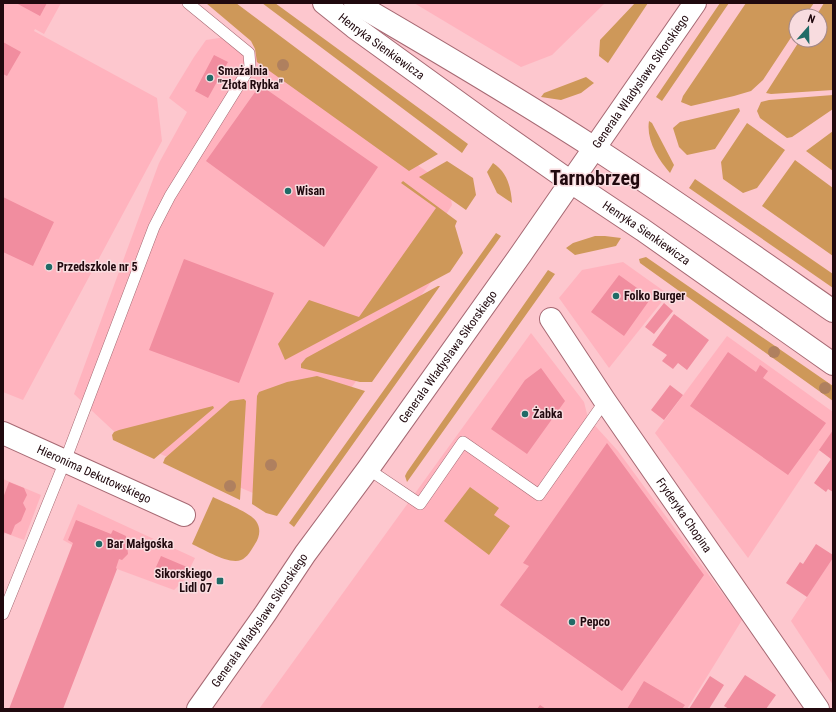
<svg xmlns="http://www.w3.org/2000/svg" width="836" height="712" viewBox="0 0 836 712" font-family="'Roboto Condensed',sans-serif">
  <rect width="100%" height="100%" fill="#fdc7ce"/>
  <path fill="#ffb3be" d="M3,3h58l-17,31 -9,-5 -1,2 123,67 5,43 -139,259 -20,-8z
    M414,3h191l-53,52 -31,12z
    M232,36l217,151 3,18 -19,30 8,34 -174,230 -147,-62 -46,-43 85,-231 28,-51 -18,-14 25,-41 12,-17z
    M623,262l45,32 -59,74 -50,-70 23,-28z
    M531,333l53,69 4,16 30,33 124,169 -55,89h-428z
    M727,336l106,76v18l-85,128 -93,-125z
    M3,479l38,16 -17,45 -19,-7 -2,4z
    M78,504l117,54 -11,22 -10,10 -57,-21 -54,-29z
    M833,558v127l-42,-64z"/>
  <path fill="#ce9859" d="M206,3h30l202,151 -29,17 -152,-109 -2,-13 -4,-8z
    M262,3h13l193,141 -6,9z
    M635,3h13l-40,60 -9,-7 1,-16z
    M720,3h9l-67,98 -6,-4z
    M746,3h68l-9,13h-9v14l-33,50 -12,11 -17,5 -43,10 -10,-4 2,-6z
    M824,3h9v87l-62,4 -5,-1 34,-53h20v-24h-4z
    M586,77l8,6 -13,10 -20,7 -20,-3 3,-4z
    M833,95v14l-41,28 -5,1 -27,-20 -3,-7 4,-9 8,-2z
    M739,108l1,3 -25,38 -28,6 -8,-8 -6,-19 7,-6z
    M649,121l3,2 22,42 -4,8c-12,-14 -24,-33 -21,-52z
    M747,123l38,27 -28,38 -14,5 -20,-14 -2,-17z
    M833,131v40l-27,-20z
    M795,160l38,28v68l-71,-50z
    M447,161l26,17 3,17 -10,15 -47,-33z
    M493,163c14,9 18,24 19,40l-15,-10 -10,-21z
    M695,179l138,95v14l-144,-100z
    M403,181l54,40 -2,5 8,27 -13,19 -165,88 -7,-16 31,-44 50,17 77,-109 -35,-25z
    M496,233l5,3 -207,291 -5,-4z
    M595,236h10l16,2 -5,8 -41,9 -9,-7 7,-5z
    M646,257l187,129v15l-193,-138 -1,-4z
    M548,270l7,4 -148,208 -2,-6 2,-4z
    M438,286h2l-68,96h-12l-59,-14v-4l5,-6z
    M317,376l48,15 -88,125 -11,-3 -14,-9 5,-108 2,-4 28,-10z
    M244,399l2,2 -6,99 -77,-37 2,-5 65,-57z
    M213,406l1,2 -60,51 -41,-19 -1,-5 2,-3 5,-2z
    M470,487l29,21 -5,7 16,11 -21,29 -45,-34z
    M213,497c10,5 38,16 43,24 5,7 4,16 -1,23 -3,5 -8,14 -14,16 -12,5 -38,-11 -49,-16z"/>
  <path fill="#f18d9f" d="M16,3h31l-7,13z
    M3,42l18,10 -14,24 -4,-2z
    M214,55l14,7 -20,36 -13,-7z
    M260,85l118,82 -54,80 -118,-86z
    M3,197l51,25 -21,44 -30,-14z
    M184,259l90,34 -35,90 -90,-33z
    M619,275l32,23 -27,38 -33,-24z
    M664,303l9,8 -19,23 -9,-7z
    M674,314l35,26 -22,30 -9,-7 -5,6 -11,-8 5,-6 -15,-10z
    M728,352l28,20 4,-7 8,6 -5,7 63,45 -38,52 -98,-69z
    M541,368l24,33 -38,53 -36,-25 34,-49z
    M670,385l13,10 -19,25 -13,-10z
    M833,430v62l-5,-3 -2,3 -12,-9 17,-24 -12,-9z
    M607,443l97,132 -82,116 -122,-86 29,-39 -6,-3z
    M9,482l15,6 3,7 -4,8 3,6 -5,12 -6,4 -4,10 -8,-3v-34z
    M76,520l35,14 2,-4 13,6 2,18 -6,6 -3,-1 -3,9 1,1 -54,140h-54l64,-166 -5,-3z
    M816,544l17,11v3l-26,39 -21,-14 14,-21 3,2z
    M161,556l26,11 -5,11 -26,-11z
    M745,675l31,20 -10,14h-37l-5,-3z
    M710,676l14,9 -15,24h-20z
    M644,681l41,24 -3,4h-55z
    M540,705l6,4h-9z"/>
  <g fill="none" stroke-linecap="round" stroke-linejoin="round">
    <defs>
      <path id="service" d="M368,469l52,35 43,-62 76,53 66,-94
        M3,614l62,-153 89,-234 16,-31 80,-129 -1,-14 -61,-50"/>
      <g id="minor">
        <path id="s1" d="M551,319l54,82 213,308"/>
        <path id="s2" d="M3,433l181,82"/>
      </g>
      <g id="tertiary">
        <path id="s3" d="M324,3l30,24 137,99 80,56 72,48 190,134"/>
        <path d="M355,3c81,47 162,95 241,146 80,52 158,107 237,162"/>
        <path id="s4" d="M198,709l67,-95 40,-60 63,-85 153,-215 174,-251"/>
      </g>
    </defs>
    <use href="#service" stroke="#a66973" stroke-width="12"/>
    <use href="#minor" stroke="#a66973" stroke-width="24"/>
    <use href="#tertiary" stroke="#a66973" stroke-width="24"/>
    <use href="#service" stroke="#fff" stroke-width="11"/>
    <use href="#minor" stroke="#fff" stroke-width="22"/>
    <use href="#tertiary" stroke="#fff" stroke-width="22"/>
  </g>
  <g fill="#af805f">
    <circle cx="283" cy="65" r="6"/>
    <circle cx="774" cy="352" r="6"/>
    <circle cx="825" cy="388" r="6"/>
    <circle cx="271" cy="465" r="6"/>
    <circle cx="230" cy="486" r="6"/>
  </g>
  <g fill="#206b67" stroke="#f8dcdf" stroke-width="1.5">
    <circle cx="210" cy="78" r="4"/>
    <circle cx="288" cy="191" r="4"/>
    <circle cx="49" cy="267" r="4"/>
    <circle cx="616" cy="296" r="4"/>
    <circle cx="525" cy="414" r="4"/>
    <circle cx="99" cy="544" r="4"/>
    <rect x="216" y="577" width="8" height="8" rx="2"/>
    <circle cx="572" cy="622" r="4"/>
  </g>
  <g text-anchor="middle" stroke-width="3" stroke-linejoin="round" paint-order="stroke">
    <g font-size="12" fill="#20090e" stroke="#f8dcdf">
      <text dy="4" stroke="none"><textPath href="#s3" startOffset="72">Henryka Sienkiewicza</textPath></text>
      <text dy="4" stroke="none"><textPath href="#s4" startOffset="768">Generała Władysława Sikorskiego</textPath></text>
      <text dy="4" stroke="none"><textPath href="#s3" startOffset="396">Henryka Sienkiewicza</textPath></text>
      <text dy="4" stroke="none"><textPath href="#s4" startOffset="432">Generała Władysława Sikorskiego</textPath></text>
      <text dy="4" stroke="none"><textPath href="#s2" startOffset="100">Hieronima Dekutowskiego</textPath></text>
      <text dy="4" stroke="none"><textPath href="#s1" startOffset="237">Fryderyka Chopina</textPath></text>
      <text dy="4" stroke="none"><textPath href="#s4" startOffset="108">Generała Władysława Sikorskiego</textPath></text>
    </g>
    <g font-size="12" font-weight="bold" fill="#20090e" stroke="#f8dcdf" text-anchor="start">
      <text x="218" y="75">Smażalnia<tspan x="218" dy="14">"Złota Rybka"</tspan></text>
      <text x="296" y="195">Wisan</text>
      <text x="57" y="271">Przedszkole nr 5</text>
      <text x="624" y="300">Folko Burger</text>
      <text x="533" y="418">Żabka</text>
      <text x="107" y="548">Bar Małgośka</text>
      <text x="212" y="578" text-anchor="end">Sikorskiego<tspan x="212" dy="14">Lidl 07</tspan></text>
      <text x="580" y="626">Pepco</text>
    </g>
    <g font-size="20" font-weight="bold" fill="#20090e" stroke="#f8dcdf">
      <text x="595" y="185">Tarnobrzeg</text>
    </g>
  </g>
  <rect width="836" height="712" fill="none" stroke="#20090e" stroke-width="8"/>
  <g transform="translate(808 28) rotate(20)"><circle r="19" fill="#f8dcdf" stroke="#a2888b"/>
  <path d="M0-3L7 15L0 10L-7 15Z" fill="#206b67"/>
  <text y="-6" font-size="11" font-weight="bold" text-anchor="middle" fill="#20090e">N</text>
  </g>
</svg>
